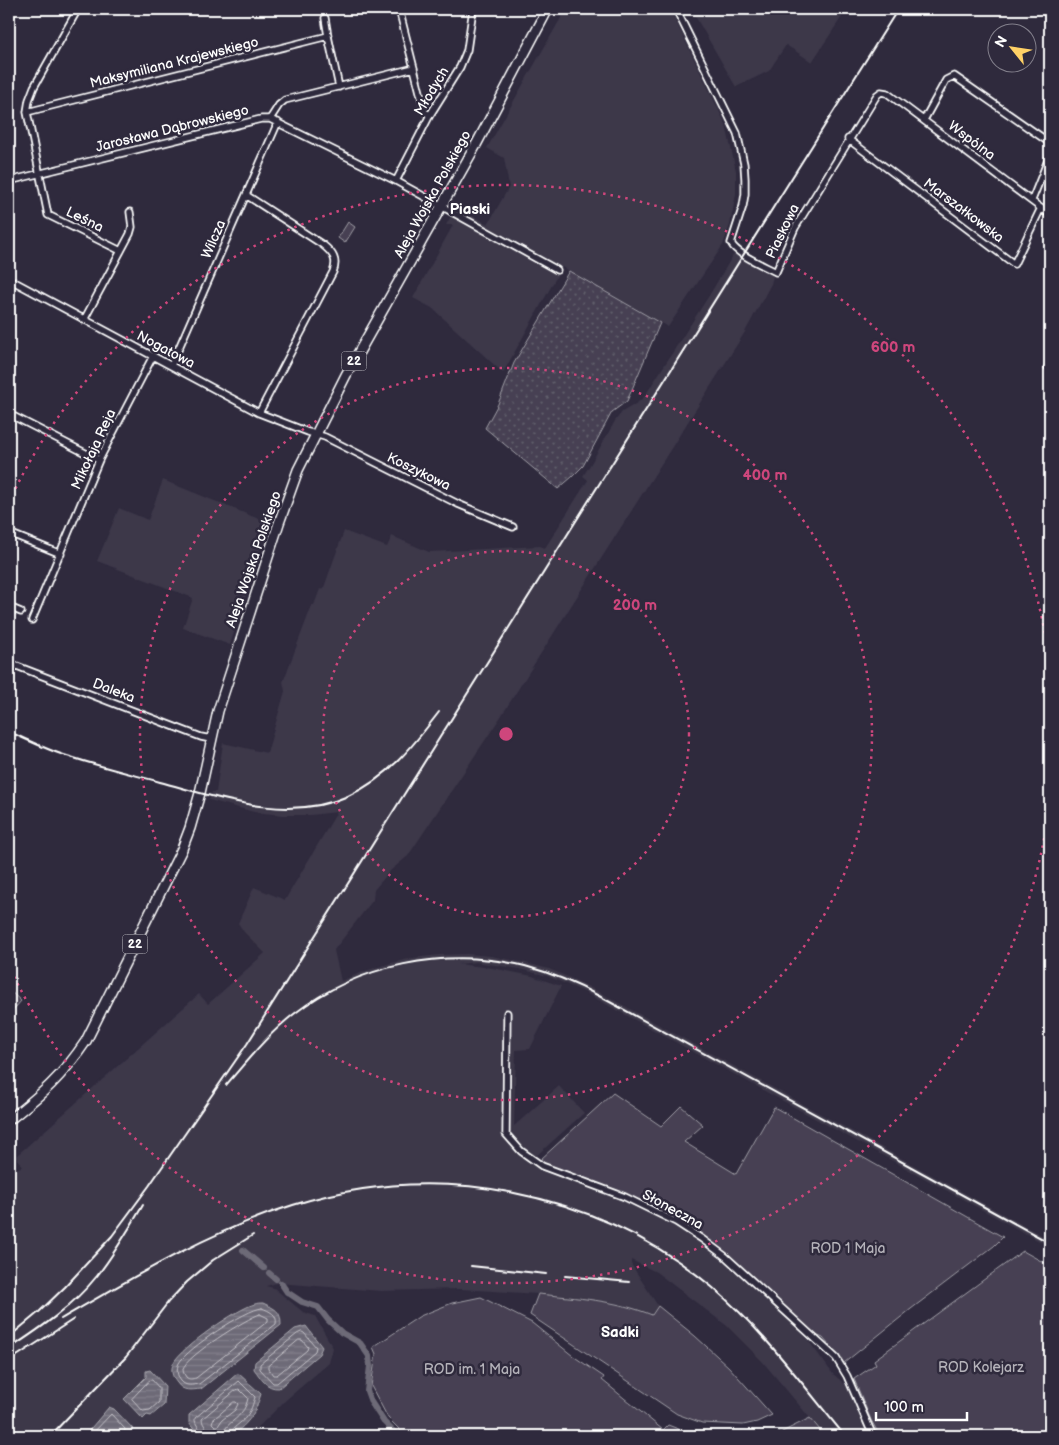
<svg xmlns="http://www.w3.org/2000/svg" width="1059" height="1445" viewBox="0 0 1059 1445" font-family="'Balsamiq Sans',sans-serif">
  <defs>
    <pattern id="grass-dots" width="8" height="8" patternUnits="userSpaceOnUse" patternTransform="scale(1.25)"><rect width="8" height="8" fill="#464152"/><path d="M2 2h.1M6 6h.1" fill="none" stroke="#625e6c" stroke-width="1.8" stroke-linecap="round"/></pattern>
    <pattern id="water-rules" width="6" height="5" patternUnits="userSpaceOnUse" patternTransform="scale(1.25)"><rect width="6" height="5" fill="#6d6a77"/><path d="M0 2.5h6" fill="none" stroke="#83808b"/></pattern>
  </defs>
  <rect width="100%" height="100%" fill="#2f2a3d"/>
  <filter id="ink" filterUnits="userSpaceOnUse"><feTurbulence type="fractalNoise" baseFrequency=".02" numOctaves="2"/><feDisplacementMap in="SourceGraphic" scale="10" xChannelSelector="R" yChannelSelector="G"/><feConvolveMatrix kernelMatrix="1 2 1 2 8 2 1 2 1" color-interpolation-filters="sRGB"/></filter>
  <g filter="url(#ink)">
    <path fill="#3c3749" d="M566,9h104l56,116 10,46v23l-6,31 -7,20 -55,82 -106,-60 -59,106 -71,-65 -19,-10 40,-73h-7l10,-18 32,17 21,-37 -5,-29 -17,-10z
      M691,9h156l-35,53 -26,-17 -17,26 -33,16z
      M735,252l34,19 4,6 -2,7 -26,48 -245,386 -92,138 -18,15 -16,19 -1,10 -39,50 7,31 24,-10 26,-8 22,-5 27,-3 27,-1 24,2 31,6 27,7 26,11 26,13 449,247v7l-468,-256 -35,-15 -27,-7 -44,-7 -18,2 34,4 40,8 29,10 -31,63 -14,1 -2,76 45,-40 25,27 -49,44 -1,7 16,9 71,25 43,21 43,27 17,14 62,55 22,25 25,34 13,11 7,11 18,40h-46l-63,-75 -35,-35 -71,-54 -25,-12v4l27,42 -6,9 -31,-10 -20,-4 -63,-7 -78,-5 -79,2 -104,-8 -11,3 8,2 29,24 12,4 18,32 -4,15 -42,36 -38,37h-240v-262l13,-8 -6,-10 183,-162 9,10 57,-51 -21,-21 -6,-9 16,-36 31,13 52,-88 -26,3h-29l-28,-3 -45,-12 3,-8h4l7,-49 44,10 18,-62 -2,-9 29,-77h2l6,-16 3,1 21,-59 43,16 5,-11 37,16 111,-6 5,2 43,-68 -5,-4 7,-11 25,-44 7,-9 15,-9 7,-6 66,-103z
      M163,480l106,43 -39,122 -47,-17 10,-30 -96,-37 22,-53 29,12z"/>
    <path fill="url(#grass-dots)" stroke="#a2a0a8" d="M569,271l91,52 -33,78 -15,11 -29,54 -11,11 -14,12 -73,-61 13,-24 16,-41z"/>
    <path fill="#464152" stroke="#a2a0a8" d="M348,222l7,5 -10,16 -7,-5z
      M9,990l12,11 -12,14z
      M613,1093l48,33 20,-20 22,19 -19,17 52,32 38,-67 229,130 -9,9 -83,63 -67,54 -21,-25 -7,-3 -88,-80 -43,-31 -64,-31 -79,-30 -1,-4z
      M1023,1251l27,15v170h-170l-9,-16 -17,-41 22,-15 -2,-4z
      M538,1294c39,4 77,6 114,21l6,-9 37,30 34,31 43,48 -15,7 -14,3 -41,-2 -25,-9 -147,-99z
      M481,1297l51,26 41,33 31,21 -2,3 61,50 5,-5 28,11h-290l-18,-18 -17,-32 5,-32 -3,-7 47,-31 32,-13z
      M810,1418l15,18h-51z"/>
    <path fill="url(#water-rules)" stroke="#a7a6ad" d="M263,1303c12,6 18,7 18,22l-80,64c-10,1 -18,3 -24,-6 -5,-6 -7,-14 -3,-21 8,-15 64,-54 81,-58 2,-1 5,-1 8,-1z
      M306,1326l16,21 -3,7 -40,34c-13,1 -18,-10 -25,-19l1,-7 40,-33z
      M150,1370l15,16 -1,19 -13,11 -4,-1 -4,4 -19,-20 22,-22v-6z
      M238,1373l23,21c-7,22 -11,27 -29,42h-33l-10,-13v-8z
      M109,1407l5,2 20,21 -7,6h-39l-2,-2z"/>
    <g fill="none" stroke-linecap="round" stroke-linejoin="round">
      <path stroke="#c5c3c9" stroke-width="1" d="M262,1308c7,3 16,6 14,16l-77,60c-7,1 -13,3 -18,-3 -4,-5 -5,-12 -2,-18 8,-14 67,-54 83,-55z
        M260,1314l8,4v3l-72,57c-4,1 -7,2 -10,-1 -2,-3 -3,-5 -3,-8 2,-12 64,-51 77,-55z
        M302,1332l2,1 12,14 -1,4 -38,32h-4l-13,-14v-5l37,-30z
        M299,1340h3l6,7 -1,3 -30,25h-4l-5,-7v-2z
        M150,1380h2l7,8v14l-9,8 -7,1 -11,-12z
        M234,1402h2l2,2 -3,6 -13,10 -4,6h-3l-3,-3 1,-3z
        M91,1436l1,-2 19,-20 14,15 -1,7
        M203,1436c-1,-7 -9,-11 -8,-18l44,-37 16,16c-2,7 -4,14 -9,20 -5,7 -15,10 -16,19
        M209,1436c0,-7 -7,-11 -7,-17l34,-29 3,-1 9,9c-1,5 -3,11 -7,15 -6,9 -17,11 -18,23"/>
      <path stroke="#6d6a77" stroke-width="6" d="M243,1250l21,18
        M269,1273l7,6
        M281,1283l6,9 15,10 16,5 10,13 14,13 18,10 9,13 1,10 -3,25 4,11 13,20 14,14"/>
      <defs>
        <path id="street" d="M78,9l-44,78 -5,13 -2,12 21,103 73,36
          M399,9l26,103 5,3
          M676,9l61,124 7,31 1,15v15l-2,12 -12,37c6,12 34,23 45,29l19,-44 82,-133 4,-3 6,1 163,122
          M325,18l3,18
          M27,112l301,-76 11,51
          M270,119l9,-14 6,-5 129,-32
          M924,120l22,-40 8,-4 96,67
          M848,139l166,125 27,-56
          M9,181l252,-62h9l126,62 161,89
          M396,181l34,-66 30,-48 7,-17 6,-41
          M246,195l77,50c10,8 15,15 10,27l-74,141
          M1032,200l18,-45
          M9,279l250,134 49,19 17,5 133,67 55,23
          M84,320l46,-86 2,-7 -2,-15
          M171,366l107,-244
          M1048,367l2,-4
          M9,414l90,46
          M9,533l52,21
          M9,607l12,5
          M32,620l67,-160 54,-104
          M9,663l192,74 10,2
          M507,1013l-1,121 15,17 21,15 83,31 51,25 26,17 24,18 110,101 11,18 26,60"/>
        <path id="primary" d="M9,1120c33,-26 53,-43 77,-79l96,-192 8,-21 10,-35 18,-82 61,-188 19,-53 48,-95 130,-230 72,-136"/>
      </defs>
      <use href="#street" stroke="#fff" stroke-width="9"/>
      <use href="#primary" stroke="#fff" stroke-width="12"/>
      <use href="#street" stroke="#2f2a3d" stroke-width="5.5"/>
      <use href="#primary" stroke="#2f2a3d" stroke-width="9"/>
      <path stroke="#fff" stroke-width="2" d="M9,732c17,7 34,16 52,22 33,11 66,19 99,28 60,16 128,41 188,14 40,-18 65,-50 91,-84
        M226,1085c21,-24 42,-51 68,-71 64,-50 152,-67 231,-48 26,7 50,17 74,30l451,247
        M471,1266l75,8
        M565,1276l64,6
        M61,1319c74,-43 149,-88 232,-114 144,-45 303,-15 419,82 51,43 91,98 133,149
        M9,1337l30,-25 26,-25 47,-51 37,-50 98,-142 651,-1035
        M9,1349c32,-21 64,-43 88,-73 18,-23 32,-47 46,-71
        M9,1361l65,-42
        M50,1436l76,-79 43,-56 18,-19 26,-22 40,-25"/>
    </g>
  </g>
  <g fill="none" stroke="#ce467c" stroke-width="2.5" stroke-dasharray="2.5 5">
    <circle cx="506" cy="734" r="183"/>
    <circle cx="506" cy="734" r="366"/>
    <path d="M1050 801A548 548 0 0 1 9 966M9 502A548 548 0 0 1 1050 667"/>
  </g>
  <g text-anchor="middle" stroke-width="5" stroke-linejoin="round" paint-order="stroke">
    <g fill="#2f2a3d" stroke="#c1bfc5" stroke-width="1">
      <rect x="341.5" y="351.5" width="25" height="19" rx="4"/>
      <rect x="122.5" y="934.5" width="25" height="19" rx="4"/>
    </g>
    <g font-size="12" font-weight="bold" fill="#fff">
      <text x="354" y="365">22</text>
      <text x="135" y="948">22</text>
    </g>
    <g font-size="14" fill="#fff" stroke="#2f2a3d">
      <text transform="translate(174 62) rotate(-14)" y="5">Maksymiliana Krajewskiego</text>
      <text transform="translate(431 91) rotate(-59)" y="5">Młodych</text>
      <text transform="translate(172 128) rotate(-14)" y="5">Jarosława Dąbrowskiego</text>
      <text transform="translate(972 140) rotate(37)" y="5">Wspólna</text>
      <text transform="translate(432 194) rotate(-61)" y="5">Aleja Wojska Polskiego</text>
      <text transform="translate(964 210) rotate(37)" y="5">Marszałkowska</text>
      <text transform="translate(85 219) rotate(26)" y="5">Leśna</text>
      <text transform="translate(782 231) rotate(-64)" y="5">Piaskowa</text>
      <text transform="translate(213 239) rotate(-66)" y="5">Wilcza</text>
      <text transform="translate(166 349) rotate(28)" y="5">Nogatowa</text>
      <text transform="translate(93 449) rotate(-65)" y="5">Mikołaja Reja</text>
      <text transform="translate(419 471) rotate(26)" y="5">Koszykowa</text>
      <text transform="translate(253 559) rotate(-71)" y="5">Aleja Wojska Polskiego</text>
      <text transform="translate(114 690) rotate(21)" y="5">Daleka</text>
      <text transform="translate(673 1209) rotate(29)" y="5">Słoneczna</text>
    </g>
    <g font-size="14" fill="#b5b3ba" stroke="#2f2a3d">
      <text x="848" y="1253">ROD 1 Maja</text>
      <text x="981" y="1372">ROD Kolejarz</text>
      <text x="472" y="1374">ROD im. 1 Maja</text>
    </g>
    <g font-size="15" font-weight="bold" fill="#fff" stroke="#2f2a3d">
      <text x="470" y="214">Piaski</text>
      <text x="620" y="1337">Sadki</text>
    </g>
  </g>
  <circle cx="506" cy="734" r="8" fill="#ce467c" stroke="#2f2a3d" stroke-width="2.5"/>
  <g font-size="15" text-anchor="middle" font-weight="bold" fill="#ce467c" stroke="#2f2a3d" stroke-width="5" stroke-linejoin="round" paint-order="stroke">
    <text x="893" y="352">600 m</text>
    <text x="765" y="480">400 m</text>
    <text x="635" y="610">200 m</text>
  </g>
  <rect width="1059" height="1445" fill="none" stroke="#2f2a3d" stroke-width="30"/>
  <rect x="15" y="15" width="1029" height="1415" fill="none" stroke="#fff" stroke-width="2" filter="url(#ink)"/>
  <g transform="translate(1012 48) rotate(300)"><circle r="24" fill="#2f2a3d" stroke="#827f8b"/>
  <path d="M0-4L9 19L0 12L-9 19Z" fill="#ffd166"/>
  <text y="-8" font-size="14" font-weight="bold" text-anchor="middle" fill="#ffffff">N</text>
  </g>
  <path d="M876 1412v8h91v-8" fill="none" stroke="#ffffff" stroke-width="2.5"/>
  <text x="884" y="1412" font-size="15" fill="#ffffff" stroke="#2f2a3d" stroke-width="4" paint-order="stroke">100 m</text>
</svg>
